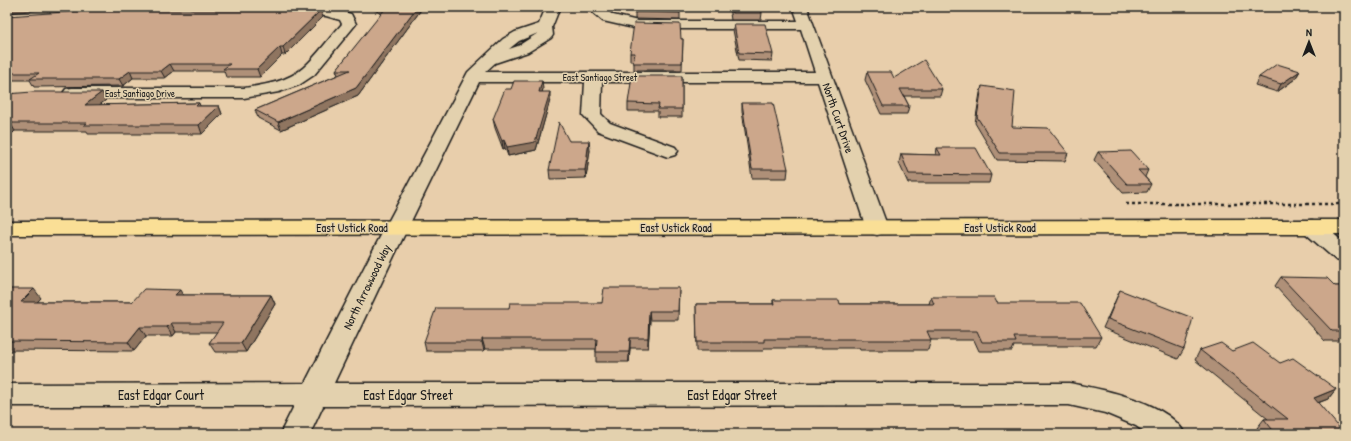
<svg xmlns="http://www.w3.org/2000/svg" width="1351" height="441" viewBox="0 0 1351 441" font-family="'Patrick Hand',sans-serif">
  <rect width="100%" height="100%" fill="#e8ceab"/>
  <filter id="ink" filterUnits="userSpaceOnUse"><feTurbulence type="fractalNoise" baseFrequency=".025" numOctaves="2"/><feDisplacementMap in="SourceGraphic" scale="8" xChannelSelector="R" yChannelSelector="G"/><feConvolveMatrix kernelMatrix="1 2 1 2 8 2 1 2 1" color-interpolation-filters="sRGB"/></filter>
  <g filter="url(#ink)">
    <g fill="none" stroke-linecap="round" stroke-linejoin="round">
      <defs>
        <path id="minor" d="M290,7c21,0 41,0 61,7l5,10 -42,51 -15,10 -20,7 -35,6h-172l-6,-1 -3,-4 3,-4 6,-1h172c20,-3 43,-6 59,-20 14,-12 26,-30 39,-44l-2,-4 -14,-4 -40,-2 -2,-3 2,-3z
          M546,7h14l-8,20 1,8 -2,3 -23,14 -33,11 -10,9h330l-14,-43h-163l-35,-8 -13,-11 2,-3h10l11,8 25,6h160l-5,-14h14l81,221 -3,5 -8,2 -8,-2 -3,-5 -48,-146h-216l-1,32 9,9 65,24 3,4 -3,4 -7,2 -70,-26 -15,-16 2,-33h-106l-85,174 -60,127h735c33,6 100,19 116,51h-38l-11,-8 -31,-13 -36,-8 -746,1 -13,28h-30l14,-28h-287v-22l298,-1 65,-127 98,-184 35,-33 12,-7 24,-8zM538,33l-20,13 -9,3 10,-8z
          M1312,220l8,2 24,21v19l-8,-2 -32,-28 -3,-5 3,-5z"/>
        <path id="major" d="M1344,220v14l-1337,1v-14z"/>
      </defs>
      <use href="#minor" stroke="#1c1c1c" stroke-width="3"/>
      <use href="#major" stroke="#1c1c1c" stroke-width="3"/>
      <path stroke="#1c1c1c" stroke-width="2.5" stroke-dasharray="3 3" stroke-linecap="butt" d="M1126,204h218"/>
      <use href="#minor" fill="#e3d1ae" fill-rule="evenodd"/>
      <use href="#major" fill="#fadf96" fill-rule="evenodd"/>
    </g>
    <path fill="#af9078" stroke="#1c1c1c" d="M369,7h54l-65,89 -77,34 -23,-12 -3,-8 83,-35 -2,-5 46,-56z
      M680,7v13l-45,-1v-7z
      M729,7h31l2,6 -1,7h-30z
      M321,10l2,7 -38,38h-3l-22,22h-34l-2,-6h-50l-9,7h-32l-10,8 -89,1 -4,-7h-23v-64z
      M734,24l39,30 -1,7 -33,-1 -6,-30z
      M681,39h2l-1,31h-48v-9h-4v-8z
      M1300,71l-5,8 -18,13 -22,-7 4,-8z
      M867,72l75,17 -2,7h-36l5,10 -2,8h-26l-16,-34z
      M682,76v41h-24v-6h-30v-8z
      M982,86l30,41 56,26 -3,8 -68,-1 -22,-37 5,-30z
      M543,89l-1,3 8,8 -14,50 -28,6 -3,-8 -2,1 -8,-21 -2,-9z
      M7,94l99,6 -7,5 100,-2 1,3h19l3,8 -20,20h-114l-1,-3h-72l-2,2h-6z
      M742,103l46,66 -1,9h-35l-10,-67z
      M569,141l21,9 -4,28 -36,1 -1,-9z
      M937,148l54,27 -2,8h-81l-9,-20 2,-9 35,1z
      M1098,152l50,18 -3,7 6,7 -4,8 -24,1 -29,-33z
      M1281,277l54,9h9v61l-6,-6h-13l-50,-55z
      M679,288l-1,32h-28l-2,28h-18l-1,14h-33v-13h-111l-1,2h-58l-2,-9 85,-34 93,-5z
      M7,289l34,9 -4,4h95l50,-7h89l4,9 -29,48h-31l-6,-9 8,-11h-41l-3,4h-27l-12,15 -127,-1z
      M1120,290l64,59 -6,10 -75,-31z
      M931,297l66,6 104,34 -5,9h-82l-2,5h-33l-5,-11h-43l-3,10h-68l-1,-2h-95l-1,3h-66l-1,-47h77v-4l67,4h89z
      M1200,350l32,1 48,12 56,26 -8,10 -10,4 26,31h-83l-4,-6 7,-9h4l-73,-59z"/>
    <path fill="#8f7561" stroke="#1c1c1c" d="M7,7h69l-69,6z
      M417,7h6l-65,89 -77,34 -3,-8 78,-34z
      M321,10l2,7 -38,38 -2,-8z
      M280,47l2,8 -22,22 -3,-8z
      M170,64l4,7 -9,7 -4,-7z
      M130,71l3,7 -10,8 -4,-7z
      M1300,71l-5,8 -18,13 4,-8z
      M542,81l1,8 -3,11 -1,-8z
      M102,92l4,8 -17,13 -4,-8z
      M550,92v8l-14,50 -28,6 -1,-9z
      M219,106l3,8 -20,20 -3,-9z
      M10,123l5,8 -2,2 -5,-8z
      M504,140l1,8 -2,1 -1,-8z
      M589,141l1,9 -4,28 -1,-8z
      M34,289l7,9 -13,14 -7,-10z
      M180,290l5,9 -10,-4z
      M271,295l4,9 -29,48 -5,-9z
      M649,311l1,9 -2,28v-10z
      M171,323l5,9 -3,4 -6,-9z
      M140,327l6,9 -12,15 -6,-9z
      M630,338v10l-1,14v-10z
      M482,339l3,10 -1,2 -2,-9z
      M1336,389l-8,10 -22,8 8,-9z"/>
    <path fill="#cca78b" stroke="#1c1c1c" d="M380,7h37l-61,81 -78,34 -23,-12 95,-40h-14l49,-61z
      M636,7h44v6l-45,-1z
      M731,7h29l2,6h-30z
      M93,10h228l-38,37h-3l-23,22h-34l7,-5h-60l-9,7h-31l-11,8h-89l9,-6h-32v-57z
      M634,23l46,1 1,15h2l-1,24h-49l2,-10h-5z
      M734,24h31l8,30 -34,-1z
      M924,60l18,29h-42l9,17h-26l-16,-34h24l3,6z
      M1277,64l23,7 -19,13 -22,-7z
      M632,76h50v33h-24l1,-5 -31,-1z
      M514,81h28l-3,11h11l-15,50 -28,5 -3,-7 -2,1 -9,-22 12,-30h6z
      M982,86l33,5 -3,36 36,1 20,25h-68l-23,-36z
      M32,92h70l-17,13 114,-2 -3,3h23l-20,19h-115l3,-2h-77l-3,2v-31z
      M742,103h31l15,66h-36z
      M559,122l10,19h20l-4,29h-36z
      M937,148h39l15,27 -82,-1 -8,-20 40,1z
      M1131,151l17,19h-10l13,14h-24l-29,-32z
      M1281,277l46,1 8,8h9v45h-12z
      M604,288h75l-1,23h-29l-1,27h-18l-1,14h-33l1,-13h-115v3h-58l12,-34h73l1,-5h92z
      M7,289h27l-13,13h111l12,-13 36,1 -5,5h96l-30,48h-32l14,-20h-52l-4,4h-27l-12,15 -121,-1z
      M1120,290l73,28 -9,31 -76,-30z
      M931,297h63l3,6h83l21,34h-87l2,5h-34l-5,-11h-50l4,9h-69l-1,-1h-97v3h-67l-1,-38h78l-1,-4h66l1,4h94z
      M1221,343l11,8 21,-8 27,20 13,-5 43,31 -22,9 30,35v1h-68l-12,-15h24l-88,-69z"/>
  </g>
  <g text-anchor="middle" stroke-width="3" stroke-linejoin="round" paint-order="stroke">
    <g font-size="10" fill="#1c1c1c" stroke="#e3d1ae">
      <text x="600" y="81">East Santiago Street</text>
      <text x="140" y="97">East Santiago Drive</text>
    </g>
    <g font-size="12" fill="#1c1c1c" stroke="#e3d1ae">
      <text transform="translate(838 118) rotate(71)" y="4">North Curt Drive</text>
      <text x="352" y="232">East Ustick Road</text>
      <text x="676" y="232">East Ustick Road</text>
      <text x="1000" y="232">East Ustick Road</text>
      <text transform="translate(367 287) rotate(-64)" y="4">North Arrowwood Way</text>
    </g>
    <g font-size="14" fill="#1c1c1c" stroke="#e3d1ae">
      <text x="161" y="400">East Edgar Court</text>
      <text x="408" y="400">East Edgar Street</text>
      <text x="732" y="400">East Edgar Street</text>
    </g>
  </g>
  <rect width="1351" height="441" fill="none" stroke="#e3d1ae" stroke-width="24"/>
  <rect x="12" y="12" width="1327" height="417" fill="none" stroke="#1c1c1c" stroke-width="1.5" filter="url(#ink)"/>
  <g transform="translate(1309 42)" stroke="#e3d1ae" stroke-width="3" paint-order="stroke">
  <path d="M0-3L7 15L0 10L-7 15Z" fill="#1c1c1c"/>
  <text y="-6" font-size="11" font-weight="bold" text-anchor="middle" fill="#1c1c1c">N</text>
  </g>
</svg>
